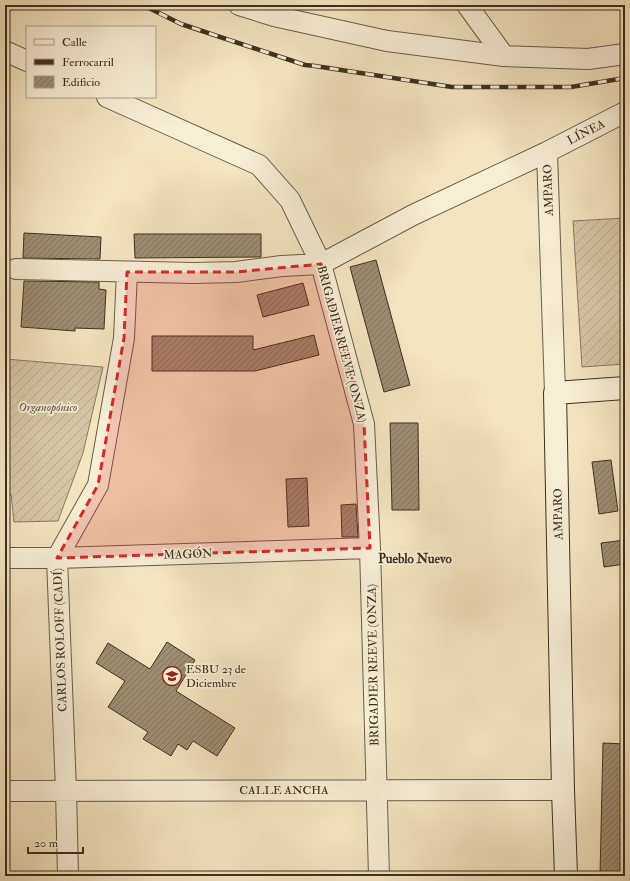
<svg xmlns="http://www.w3.org/2000/svg" width="630" height="881" viewBox="0 0 630 881" font-family="'IM FELL Double Pica',serif">
  <defs>
    <pattern id="garden-furrows" width="10" height="10" patternUnits="userSpaceOnUse"><rect width="10" height="10" fill="#d4c6a5"/><path d="M-1 1l2-2M0 10L10 0M9 11l2-2" fill="none" stroke="#b7aa8e"/></pattern>
    <pattern id="building-hatch" width="6" height="6" patternUnits="userSpaceOnUse"><rect width="6" height="6" fill="#9c8e73"/><path d="M-1 1l2-2M0 6l6-6M5 7l2-2" fill="none" stroke="#80745e"/></pattern>
  </defs>
  <rect width="100%" height="100%" fill="#f3e5c0"/>
  <filter id="stains"><feTurbulence type="fractalNoise" baseFrequency=".005" numOctaves="4"/><feColorMatrix values="0 0 0 0 .2 0 0 0 0 .09 0 0 0 0 .02 0 0 0 .5 -.17"/></filter>
  <radialGradient id="worn" r=".72"><stop offset=".6" stop-color="#630" stop-opacity="0"/><stop offset="1" stop-color="#630" stop-opacity=".3"/></radialGradient>
  <path fill="url(#garden-furrows)" stroke="#887b62" d="M625,218v146l-43,3 -9,-146z
    M5,359l98,8 -20,86 -25,68 -44,1 -3,-28 -6,-1z"/>
  <path fill="url(#building-hatch)" stroke="#3d301f" d="M24,233l77,4 -1,22 -77,-1z
    M134,234h127v23l-126,1z
    M376,260l34,125 -26,7 -34,-125z
    M24,281l75,1v7l7,1 -2,39 -29,-1v3l-54,-4z
    M303,283l6,22 -46,12 -6,-22z
    M314,335l5,20 -64,16h-103v-35h101v14z
    M390,423h28l1,87h-27z
    M611,460l7,51 -19,3 -7,-52z
    M307,478l2,48 -21,1 -2,-48z
    M356,504l2,33h-16l-1,-32z
    M625,540v24l-21,3 -3,-24z
    M167,642l28,18 -19,31 59,37 -18,28 -24,-15 -6,9 -9,-6 -7,12 -28,-17 5,-7 -40,-25 17,-26 -29,-18 12,-20 42,26z
    M603,743l22,1 -1,82h1v10l-2,40h-23z"/>
  <g fill="none" stroke-linecap="round" stroke-linejoin="round">
    <defs>
      <path id="street" d="M239,5l35,11 113,25 117,15 84,3 37,-5
        M467,5l37,51
        M5,51l22,10
        M107,97l152,68 31,35 31,64 43,160 6,124 9,328
        M547,152l8,241
        M16,269l178,4 42,-1 46,-6 39,-2 92,-49 134,-63 78,-40
        M5,558h52l313,-10
        M5,791l558,-1
        M68,876l-2,-85 -9,-233 41,-73 26,-147 3,-66"/>
      <path id="secondary" d="M566,876l-3,-86 -8,-397 70,-5"/>
    </defs>
    <use href="#street" stroke="#6a5d47" stroke-width="22"/>
    <use href="#secondary" stroke="#3d301f" stroke-width="24"/>
    <use href="#street" stroke="#f7eed6" stroke-width="20"/>
    <use href="#secondary" stroke="#f7eed6" stroke-width="22"/>
    <defs>
      <path id="rail" d="M143,5l38,19 124,41 10,1 137,21h119l54,-9"/>
    </defs>
    <use href="#rail" stroke="#3d301f" stroke-width="4.5"/>
    <use href="#rail" stroke="#f7eed6" stroke-width="3" stroke-dasharray="9" stroke-linecap="butt"/>
  </g>
  <path fill="#d62828" fill-opacity="0.2" stroke="#d62828" stroke-width="3" stroke-dasharray="8 5" stroke-linejoin="round" d="M321,264l43,160 6,124 -313,10 41,-73 26,-147 3,-66h109z"/>
  <defs>
    <symbol id="school-ring" viewBox="-11 -11 22 22"><circle r="9.5" fill="#f7eed6" stroke="#8f2418" stroke-width="1.5"/><path d="M0-5L7-2L0 1L-7-2ZM-4 1L0 2.5L4 1V4Q0 6-4 4Z" fill="#8f2418"/></symbol>
  </defs>
  <g fill-rule="evenodd">
    <use href="#school-ring" x="161" y="665" width="22" height="22"/>
  </g>
  <g text-anchor="middle" stroke-width="3.5" stroke-linejoin="round" paint-order="stroke">
    <g font-size="12" fill="#3d301f" stroke="#f7eed6">
      <text transform="translate(586 132) rotate(-27)" y="4">LÍNEA</text>
      <text transform="translate(548 190) rotate(-92)" y="4">AMPARO</text>
      <text transform="translate(342 344) rotate(75)" y="4">BRIGADIER REEVE (ONZA)</text>
      <text transform="translate(558 514) rotate(-91)" y="4">AMPARO</text>
      <text transform="translate(188 554) rotate(-2)" y="4">MAGÓN</text>
      <text transform="translate(60 640) rotate(-92)" y="4">CARLOS ROLOFF (CADÍ)</text>
      <text transform="translate(373 665) rotate(-91)" y="4">BRIGADIER REEVE (ONZA)</text>
      <text x="284" y="794">CALLE ANCHA</text>
    </g>
    <g font-size="12" font-style="italic" fill="#5b4e3a" stroke="#f7eed6">
      <text x="48" y="411">Organopónico</text>
    </g>
    <g font-size="12" fill="#3d301f" stroke="#f7eed6" text-anchor="start">
      <text x="186" y="673">ESBU 23 de<tspan x="186" dy="14">Diciembre</tspan></text>
    </g>
    <g font-size="13" font-weight="bold" fill="#3d301f" stroke="#f7eed6">
      <text x="415" y="563">Pueblo Nuevo</text>
    </g>
  </g>
  <rect width="630" height="881" fill="none" stroke="#f3e5c0" stroke-width="20"/>
  <rect x="6" y="6" width="618" height="869" fill="none" stroke="#3d301f" stroke-width="2"/>
  <rect x="10" y="10" width="610" height="861" fill="none" stroke="#3d301f"/>
  <rect x="26" y="26" width="130" height="72" fill="#f7eed6" stroke="#ada28d"/>
  <rect x="34" y="39" width="20" height="6" fill="#f7eed6" stroke="#ada28d"/>
  <text x="62" y="46" font-size="12" fill="#3d301f">Calle</text>
  <rect x="34" y="59" width="20" height="6" fill="#3d301f" stroke="#ada28d"/>
  <text x="62" y="66" font-size="12" fill="#3d301f">Ferrocarril</text>
  <rect x="34" y="76" width="20" height="12" fill="url(#building-hatch)" stroke="#ada28d"/>
  <text x="62" y="86" font-size="12" fill="#3d301f">Edificio</text>
  <path d="M28 847v6h55v-6" fill="none" stroke="#3d301f" stroke-width="2"/>
  <text x="34" y="847" font-size="12" fill="#3d301f" stroke="#f7eed6" stroke-width="3" paint-order="stroke">20 m</text>
  <rect width="100%" height="100%" filter="url(#stains)"/>
  <rect width="100%" height="100%" fill="url(#worn)"/>
</svg>
